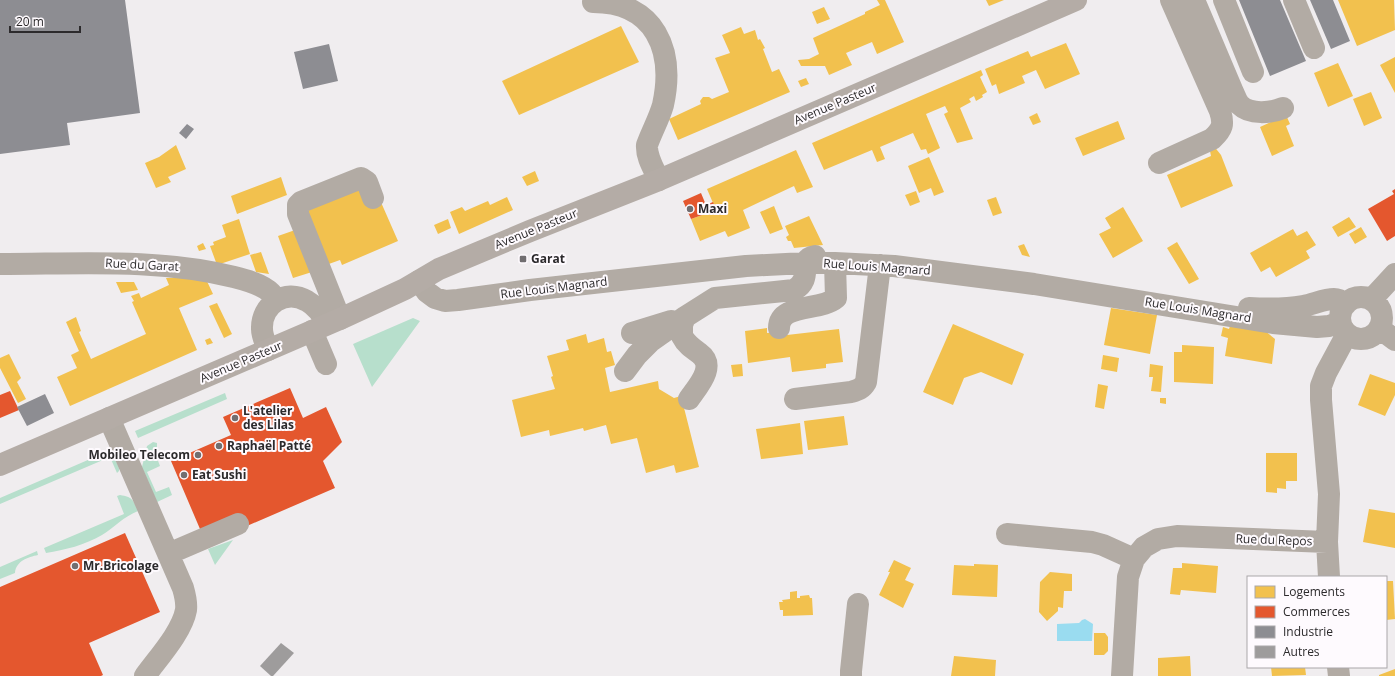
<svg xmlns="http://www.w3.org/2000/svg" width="1395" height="676" viewBox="0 0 1395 676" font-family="'Open Sans',sans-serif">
  <rect width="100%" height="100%" fill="#f0edef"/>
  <path fill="#b7dfcc" d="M413,318l7,3 -48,66 -19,-43z
    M225,393l2,6 -89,39 -3,-7z
    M153,442l4,1v15l3,8 -13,6 9,20 13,-5 3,8 -15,7 -15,-35 5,-21z
    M111,450l8,18v3l-2,2 -7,-16 -110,47v-6z
    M120,495c13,2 13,5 18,16 -15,6 -23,16 -36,24 -17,10 -37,15 -56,18l-2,-5 80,-34 -7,-18z
    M233,540l-18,25 -7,-16z
    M37,551l1,4c-10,2 -22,6 -23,18l-15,6v-12z"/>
  <path fill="#9adcf0" d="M1085,619l8,5 -1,17h-35v-17l22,-1 3,-3z"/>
  <path fill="#f2c14e" d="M877,0h8l19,42 -27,12 -5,-12 -26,11 6,12 -23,10 -4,-9h-24l-3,-6 11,-1 10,-5 -6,-16 52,-24v-2l15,-7z
    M986,0h18l-15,6z
    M1338,0h56l1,30 -38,16z
    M824,7l6,12 -13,5 -5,-12z
    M621,26l18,36 -120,53 -17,-34z
    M741,27l3,7 11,-4 3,10 2,-1 5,9 -2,1 9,23 7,-3 11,23 -112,48 -9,-21 32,-15 -1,-3 3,-4h6l3,2 17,-7 -14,-34 15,-5 -8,-18z
    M1066,43l14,31 -35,15 -9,-19 -14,6 3,7 -26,11 -3,-10 -4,2 -7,-17 43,-18 3,6z
    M1395,57v36l-15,-28z
    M1338,63l15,33 -25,11 -14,-34z
    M981,70l2,5 -3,2 7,15 -5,3 1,2 -7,4 -2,-5 -5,3 2,3 -11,6 13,31 -16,4 -13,-29 4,-2 -3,-6 -19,8 14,34 -12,6 -2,-5 -5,1 -8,-17 -33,14 5,12 -8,3 -5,-12 -48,20 -12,-27z
    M806,78l3,6 -8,3 -3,-6z
    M1371,92l11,26 -18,8 -11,-27z
    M1037,113l4,9 -8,3 -4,-8z
    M1286,115l4,9 -4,2 8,20 -22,10 -12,-29z
    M1118,121l7,18 -42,17 -8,-18z
    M176,145l10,24 -18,8 3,5 -15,6 -11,-25 14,-6z
    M1213,145l8,10 12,31 -52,22 -14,-33 44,-19 -1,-5z
    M796,150l17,37 -16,6 -3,-7 -51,24 7,18 -22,9 -3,-6 -25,10 -9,-22 25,-9 -9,-21z
    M929,157l15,35 -10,4 -3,-8 -12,5 -11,-27z
    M535,171l4,10 -12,5 -5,-9z
    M281,177l6,18 -50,19 -6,-18z
    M361,187l19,13 18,41 -56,24 -2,-5 -14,5 -22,-53z
    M916,191l4,11 -10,4 -5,-11z
    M507,197l6,13 -54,24 -9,-22 12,-5 3,4 23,-10 2,4z
    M996,197l6,16 -9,3 -6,-16z
    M774,206l9,23 -13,5 -10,-22z
    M1123,207l20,34 -30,17 -14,-24 12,-6 -6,-10z
    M809,216l14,29 -29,3 -3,-7h-3l-2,-4 3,-2 -4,-9z
    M1349,217l7,10 -18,10 -6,-10z
    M239,219l11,35 -33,11 -7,-19 4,-1 -1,-3 13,-5 -4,-12z
    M448,219l3,9 -13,6 -4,-9z
    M1361,227l6,10 -12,7 -6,-10z
    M298,229l14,43 -19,6 -15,-42z
    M1293,229l4,7 10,-5 9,14 -10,6 4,7 -34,19 -6,-10 -9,5 -11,-19z
    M1177,242l22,37 -10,5 -22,-36z
    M203,243l3,6 -7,2 -2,-5z
    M1024,244l6,13 -8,-2 -4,-9z
    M261,252l8,22 -13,-2 -6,-17z
    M205,277l8,17 -34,14 18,42 -127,56 -13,-29 20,-9 -6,-13 8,-4 -13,-29 10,-5 5,14 -2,1 12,27 55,-25 -14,-32 2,-1 -3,-5 8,-3 2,5 28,-13 -3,-7z
    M116,282h18l4,8 -17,3z
    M217,303l15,31 -8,4 -15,-32z
    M1111,308l46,7 -7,39 -46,-9z
    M953,324l71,30 -12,31 -31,-13 -17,6 -11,27 -30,-13z
    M1230,326l34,4 11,9 -3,25 -47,-8 3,-18 -7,-2 2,-9 6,2z
    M767,328v5l19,-2 1,4 52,-6 4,33 -17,2v4l-34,4 -2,-15 -42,6 -3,-32z
    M586,334l2,9 16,-5 3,14 4,-1 4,14 -10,3 5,24 48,-11 1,8 15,9 7,-2 18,71 -23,6 -2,-8 -28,8 -9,-35 -26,6 -5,-19 -22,6 -1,-3 -33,8 -1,-6 -28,7 -9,-37 43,-11 -4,-12 2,-1 -6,-20 22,-6 -3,-10z
    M210,338l3,5 -6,2 -2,-5z
    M1182,345l32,2 -1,37 -39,-2v-30h8z
    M9,354l12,24 -4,4 9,17 -8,4 -18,-35v-10z
    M1103,355l16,3 -2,14 -16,-3z
    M742,364l1,12 -10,1 -2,-12z
    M1150,364l13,2 -2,26 -10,-1 2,-14h-4z
    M1370,374l25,9v12l-10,21 -27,-11z
    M1098,384l10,2 -4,23 -9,-2z
    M1160,398h6v6l-6,-1z
    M844,416l4,29 -40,5 -4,-29z
    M800,423l3,31 -42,5 -5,-30z
    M1266,453h31v28h-11v8l-9,-1v5l-11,-1z
    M1369,509l26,4v35l-32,-6z
    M894,560l17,8 -6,12 9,4 -11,24 -24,-13 11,-23h-2z
    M1182,563l36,3 -2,27 -35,-3 -1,5 -10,-1 3,-26h9z
    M974,564l24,1 -1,32 -45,-2 2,-30 20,1z
    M1050,572l22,2v17h-8l-1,17 -5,-1v4l-11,10 -8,-9 1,-30z
    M1386,581h7l2,38 -9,1z
    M797,591v7h3v-2l9,-1 1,3h2l1,17 -30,1v-6h-3l-1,-8h4l-1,-2 8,-1v-7z
    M1094,633h11l3,4v14l-4,4h-10z
    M954,656l42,4 -1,16h-44z
    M1190,656l1,20h-33v-18z
    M1271,667h34l1,8 -34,1z
    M1395,669v7h-16v-1z"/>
  <path fill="#e4572e" d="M1395,189v47l-8,5 -19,-32 26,-15 -2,-3z
    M701,193l5,12 7,-3 3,8 -25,9 -8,-18z
    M290,388l13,30 23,-11 16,35 -19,19 12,27 -95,41h-40l-29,-68 60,-26 -8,-18z
    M10,391l9,19 -19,8v-23z
    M125,533l35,79 -71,31 14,32 -2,1h-101v-89z"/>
  <path fill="#8d8d92" d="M0,0h125l15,113 -73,10 3,22 -70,9z
    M1239,0h41l26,61 -36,15z
    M1310,0h23l17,41 -19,8z
    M329,44l9,37 -35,8 -9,-37z
    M187,124l7,5 -8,10 -7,-6z
    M45,394l9,19 -27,13 -10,-19z"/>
  <path fill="#9e9c9c" d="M281,643l13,10 -21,23h-2l-11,-10z"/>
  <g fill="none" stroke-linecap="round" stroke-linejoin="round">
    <path stroke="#b2aba4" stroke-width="22" d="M1194,0l39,92c2,4 4,10 7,13 10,10 31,8 43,3
      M1224,0l29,72
      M1294,0l20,48
      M593,2c62,0 82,48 70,103 -4,14 -11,26 -16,40 -1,12 7,24 12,35
      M1159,163l53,-24c11,-10 12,-15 8,-28l-49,-111
      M0,264c78,0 158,-6 234,13 12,3 28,7 37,16 2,2 3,5 5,7
      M419,281l8,11 8,6 10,3 13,-1 72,-10 216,-24 59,-3h30l59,3 140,18 239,39 44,4 12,-1 11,-4
      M1340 318a21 21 0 1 1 42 0a21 21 0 1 1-42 0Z
      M1371,300l24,-26
      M1249,308c18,1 37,1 54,-2 11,-2 21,-7 31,-7 5,0 8,2 12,5
      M685,317l-3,8v11c4,8 10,12 17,17 18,13 -1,33 -10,46
      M340,319l-42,-105v-9l3,-3 60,-24 6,4 6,16
      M779,328c0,-25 42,-17 57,-30l-1,-35
      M1379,328l16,12
      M312,331l14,33
      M632,333l39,-12
      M268,350c-2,-7 -6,-13 -6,-21 -1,-24 23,-41 45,-28 9,5 15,13 20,23
      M625,371l12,-16 14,-14 34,-24 30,-19 79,-8c21,-12 2,-31 21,-34
      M795,399l56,-7c7,-2 11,-3 15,-10l14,-117
      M109,418l74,170c2,7 4,14 3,22 -4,22 -28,48 -41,66
      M1007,534l85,8 11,3 31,14
      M1327,542l2,35
      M168,554l70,-30
      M1338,667l1,9
      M851,676v-5l7,-67
      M1122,676l6,-99 6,-18 10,-12 14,-8 19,-3 150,6 2,-48 -8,-94v-14l5,-13 21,-39"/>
    <path stroke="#b4aca6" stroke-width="22" d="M0,465l340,-146 65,-30 34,-20 91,-38 129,-51 417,-180"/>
  </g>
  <g fill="#716e70" stroke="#fefafe" stroke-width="1.5">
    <circle cx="690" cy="209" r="4"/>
    <rect x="519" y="255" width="8" height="8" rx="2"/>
    <circle cx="235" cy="418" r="4"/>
    <circle cx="219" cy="446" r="4"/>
    <circle cx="198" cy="455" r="4"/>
    <circle cx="184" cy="475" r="4"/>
    <circle cx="75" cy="566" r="4"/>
  </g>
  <g text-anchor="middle" stroke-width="4" stroke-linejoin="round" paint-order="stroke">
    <g font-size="12" fill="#2c2a2c" stroke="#fefafe">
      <text transform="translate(835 104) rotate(-23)" y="4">Avenue Pasteur</text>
      <text transform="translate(536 229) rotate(-22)" y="4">Avenue Pasteur</text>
      <text transform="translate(142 265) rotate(3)" y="4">Rue du Garat</text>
      <text transform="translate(877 267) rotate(4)" y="4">Rue Louis Magnard</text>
      <text transform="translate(554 288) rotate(-7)" y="4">Rue Louis Magnard</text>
      <text transform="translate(1198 310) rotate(9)" y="4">Rue Louis Magnard</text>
      <text transform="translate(241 362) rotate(-23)" y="4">Avenue Pasteur</text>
      <text transform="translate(1274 540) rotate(2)" y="4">Rue du Repos</text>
    </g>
    <g font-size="12" font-weight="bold" fill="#2c2a2c" stroke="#fefafe" text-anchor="start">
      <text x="698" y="213">Maxi</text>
      <text x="531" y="263">Garat</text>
      <text x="243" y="415">L'atelier<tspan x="243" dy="14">des Lilas</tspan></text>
      <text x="227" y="450">Raphaël Patté</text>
      <text x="190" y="459" text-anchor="end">Mobileo Telecom</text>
      <text x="192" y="479">Eat Sushi</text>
      <text x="83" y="570">Mr.Bricolage</text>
    </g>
  </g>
  <rect x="1247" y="576" width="140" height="92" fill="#fefafe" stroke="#aaa7aa"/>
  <rect x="1255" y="586" width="20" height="12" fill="#f2c14e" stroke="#aaa7aa"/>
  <text x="1283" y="596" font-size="12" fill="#2c2a2c">Logements</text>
  <rect x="1255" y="606" width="20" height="12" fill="#e4572e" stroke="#aaa7aa"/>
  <text x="1283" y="616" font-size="12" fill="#2c2a2c">Commerces</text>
  <rect x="1255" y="626" width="20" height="12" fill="#8d8d92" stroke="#aaa7aa"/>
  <text x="1283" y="636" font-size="12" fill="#2c2a2c">Industrie</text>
  <rect x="1255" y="646" width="20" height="12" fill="#9e9c9c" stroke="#aaa7aa"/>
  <text x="1283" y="656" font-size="12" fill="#2c2a2c">Autres</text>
  <path d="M10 26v6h70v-6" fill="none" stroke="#2c2a2c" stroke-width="2"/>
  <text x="16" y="26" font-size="12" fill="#2c2a2c" stroke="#fefafe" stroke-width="3" paint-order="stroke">20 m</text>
</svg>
